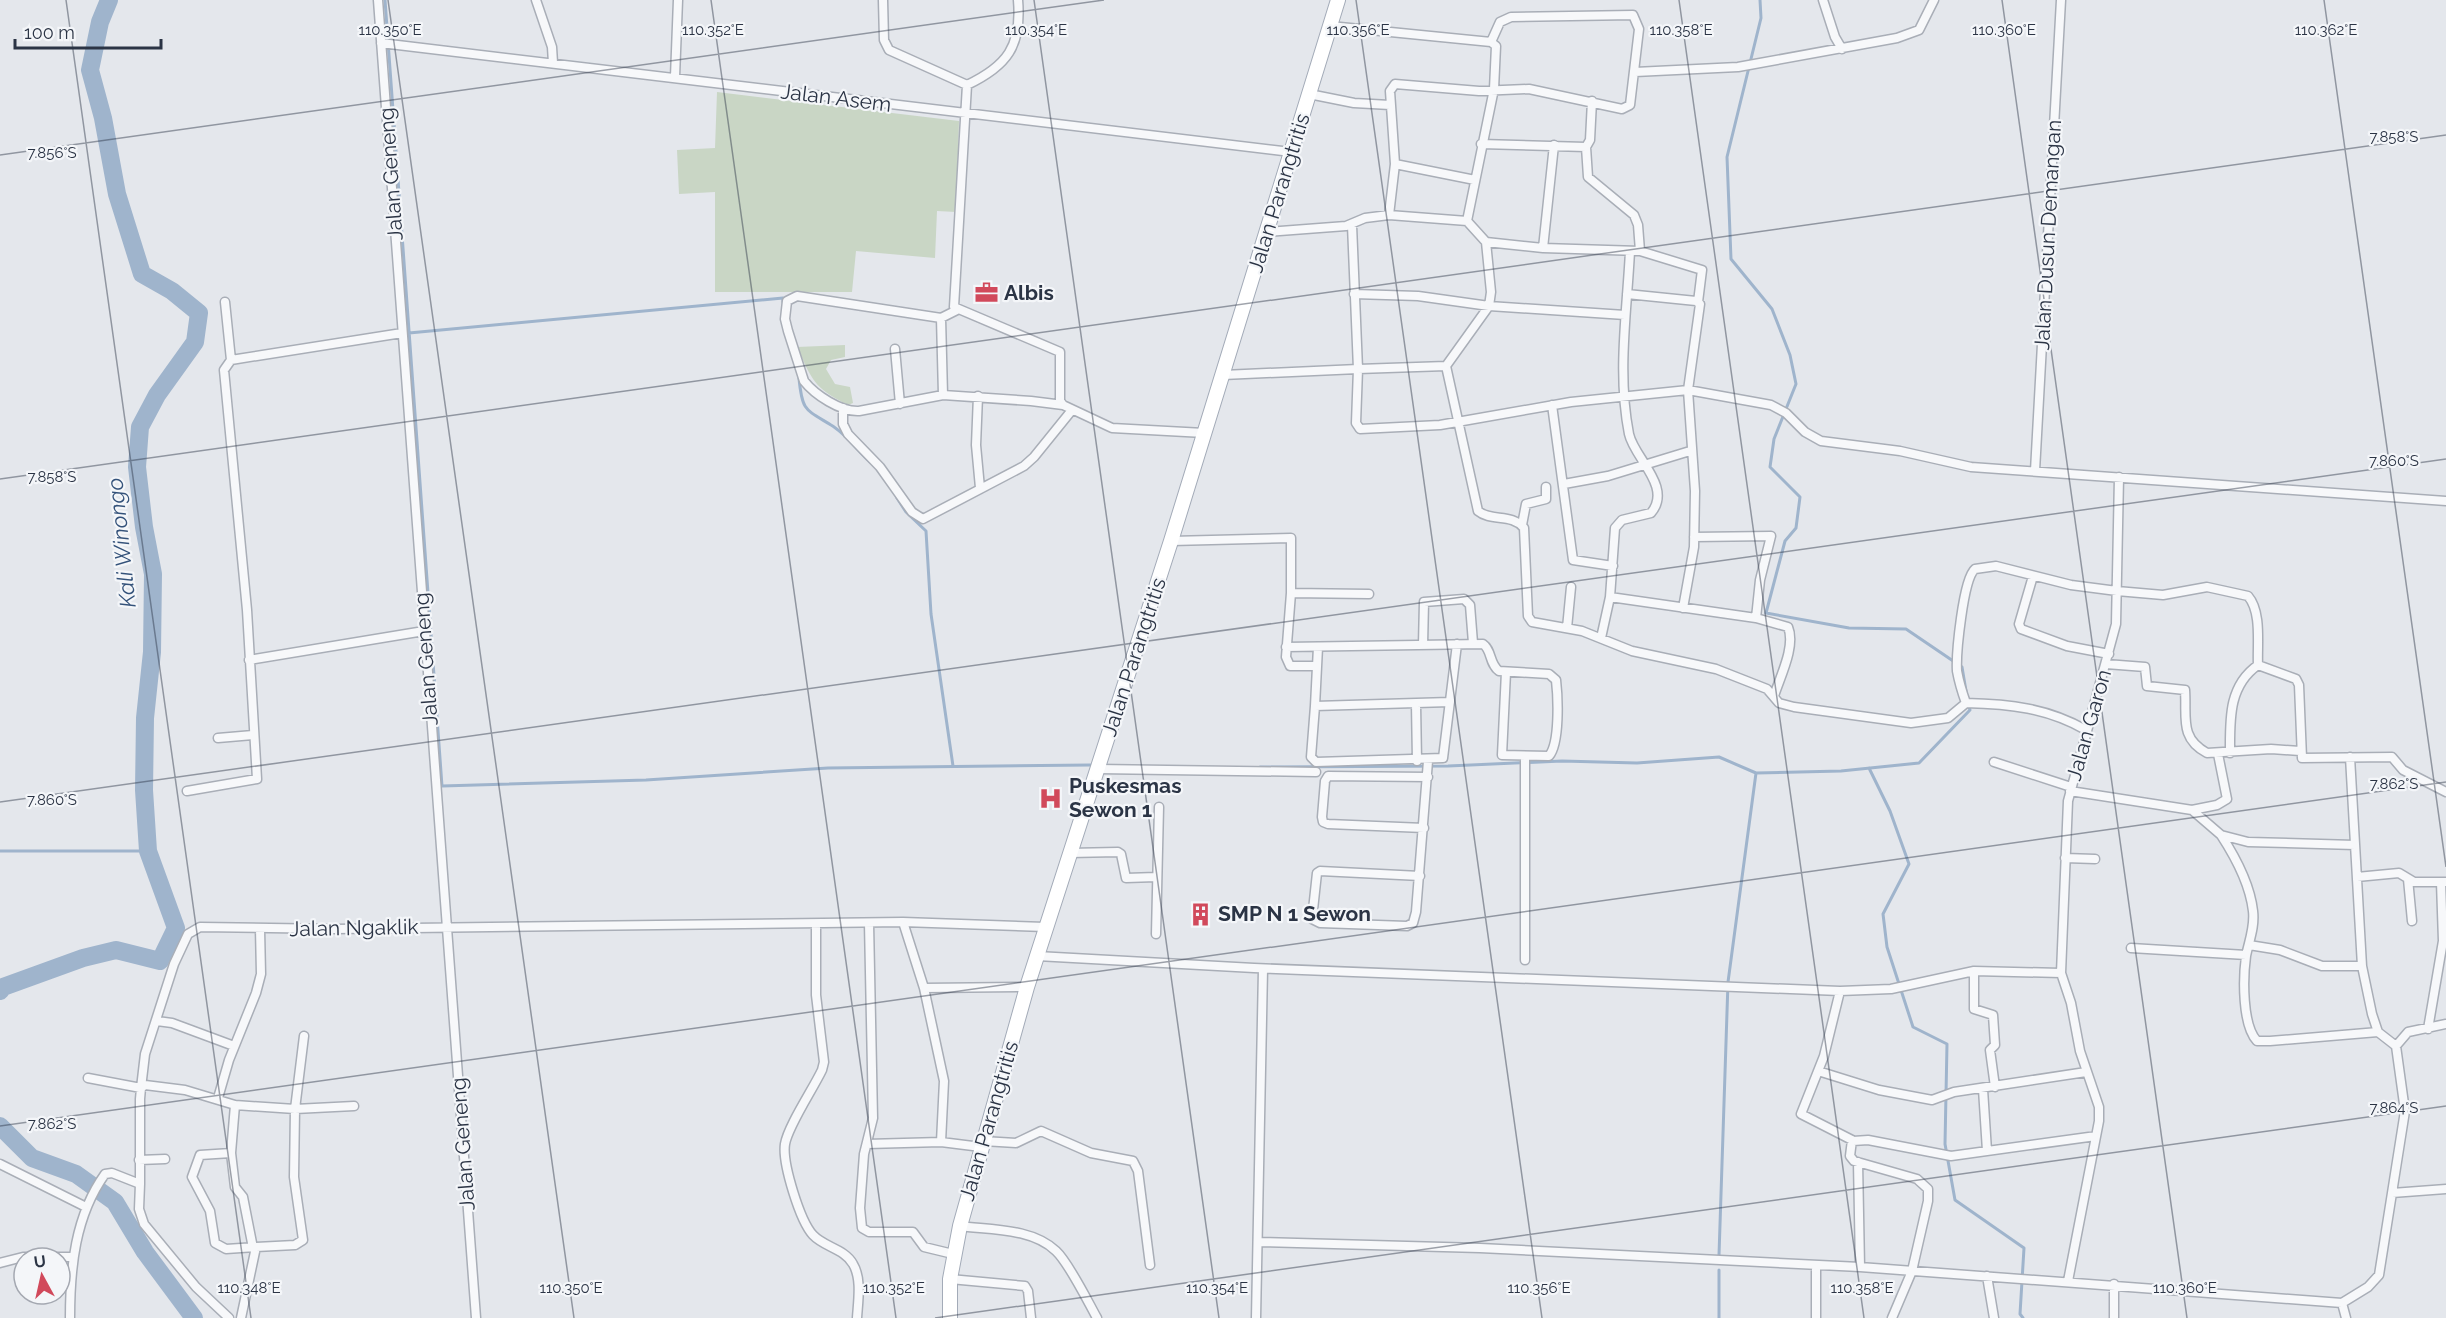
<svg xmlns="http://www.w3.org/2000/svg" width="2446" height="1318" viewBox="0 0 2446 1318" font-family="Raleway,sans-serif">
  <rect width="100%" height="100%" fill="#e4e7ec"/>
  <path fill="#c9d6c5" d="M717,92l242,29 -3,91 -19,-1 -2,47 -79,-7 -4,41h-137v-100l-36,2 -2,-44 38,-2z
    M845,345v12l-14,3 -5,9 9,15 15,3 3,16 -5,2c-35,-18 -35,-24 -51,-58z"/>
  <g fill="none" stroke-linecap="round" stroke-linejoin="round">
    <path stroke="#9fb4cc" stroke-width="3" d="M385,0l57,786 204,-6 182,-12 262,-3
      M1760,0l1,18 -34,139 4,102 41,50 18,46 6,29 -22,55 -4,28 30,30 -4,31 -11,13 -19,72 83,15 57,1 56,38 4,24
      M409,333l374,-35v4
      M799,378c3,33 6,31 32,47 14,8 27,26 39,37
      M897,498l9,14 20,19 5,83 22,152
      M1260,767l188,-1 114,-5 75,2 82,-6 37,16 85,-2 78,-8 51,-53 -2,-6
      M1869,768l21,43 19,53 -26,50 4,33 26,80 34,17 -2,100 10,56 69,48 -4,66 3,4
      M0,851h148
      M1719,1255l9,-273 28,-209
      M1719,1270v48"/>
    <path stroke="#9fb4cc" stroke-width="18" d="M0,991l3,-4 80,-29 33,-8 44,11 16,-33 -28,-77 -4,-61 1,-72 7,-66 1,-78 -9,-47 -7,-60 3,-40 17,-32 38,-53 4,-29 -27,-22 -30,-17 -25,-80 -14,-76 -13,-48 10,-48 9,-22
      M0,1126l32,32 44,16 39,28 30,50 49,66"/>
    <defs>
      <path id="minor" d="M378,0l98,1318
        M536,0l16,47 1,16
        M883,0l1,40 5,10 78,35
        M1823,0l12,37 7,12
        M1330,26l161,16 5,4 -2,43 -27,132
        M381,43l910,109
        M1635,72l103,-5 159,-29 22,-8 15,-30
        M675,77l3,-77
        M967,85l-13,222 106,45v49l3,4 49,23 92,5
        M967,85c40,-19 55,-39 51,-85
        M1309,94l45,9 36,2
        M1481,144l105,3 4,-7 2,-39
        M1586,147l2,30 46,38 4,10 2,26
        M1395,164l80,16
        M1389,215l6,-51 -5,-73 5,-7 84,7 50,-2 93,20 8,-4 9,-76 -6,-14 -122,2 -11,5 -9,20
        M1267,232l79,-6 19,-8 24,-3 78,6 19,21 5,50 -2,14 -43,60 -88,3 -2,54 4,6 80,-4 131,-23 117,-12 83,15 15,8 19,19 16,9 79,10 71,16 475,34
        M1486,242l57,6 97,3 62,19 -4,32
        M1543,248l11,-103
        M1354,294l64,2 71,10 136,9
        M1627,294l69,7 4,3 -12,86 7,101 -1,56 -11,61
        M225,302l6,58
        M957,310l-16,8 -144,-22 -10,5 -2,18 3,12 16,50c11,14 37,31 55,30l84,-16 88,6 32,4
        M941,318l2,77
        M895,349l5,55
        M1446,366l32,145c13,11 34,2 46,17l4,88 4,6 50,9 50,20 84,18 51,20 12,14 15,4 117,16 37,-5 18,-15c44,1 81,5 120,27
        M1223,375l135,-6 -6,-144
        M978,396l-2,49 4,43
        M1552,405l21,155 40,6
        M843,408v16l5,10 32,33 32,45 11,7 101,-53 10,-9 38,-47
        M2035,471l26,-471
        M1564,484l44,-8 82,-25
        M1522,525l4,-21 20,-5v-12
        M1694,537l77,-1 -11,44 -4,38
        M1171,541l120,-3v55l-5,64 4,9h27
        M2033,576l-14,48 2,5 46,17 42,8
        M1291,593l78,1
        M1610,597l146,21 32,9c8,19 -8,50 -14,69
        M1567,628l4,-41
        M1601,638l9,-41 5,-69 7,-8 29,-7c22,-26 -17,-55 -22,-79 -12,-61 -2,-122 1,-183
        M1423,645l1,-43 40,-3 6,6 3,38
        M1286,647l197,-3c9,6 6,20 16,27l50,3 7,6c2,17 4,63 -7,76l-47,-1 4,-83
        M1318,647l-3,59 135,-4
        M249,660l175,-29
        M2106,664l39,3 2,19 38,4c2,27 -6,48 22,63l64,-4 29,2
        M1966,703c-4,-11 -7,-21 -9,-32 -1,-17 6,-92 18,-102l21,-3 75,19 46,6 46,4 44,-8 41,9c14,16 9,49 10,69l38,14 3,6 3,73 90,-1 11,13 43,22
        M1416,704l1,57
        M1315,706l-4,51 5,5 127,-4 14,-114
        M218,738l35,-3
        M2230,753c0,-33 -2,-67 28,-88
        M2350,757l12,209 10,48 6,18 18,14
        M1994,762l77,25
        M1098,769l218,3
        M187,791l70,-12 -10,-169 -23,-240 7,-10 171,-27
        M2070,791l122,19 29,25 27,7 107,3
        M2192,810l25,-5 10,-6 -9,-45
        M1424,828l-96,-4 -5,-2 -1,-5 3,-36 3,-5 100,1
        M2221,835c15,23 29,49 32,76 2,16 -4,30 -7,45 -3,22 -4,69 11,85h13l108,-9
        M1069,853l49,-1 3,2 5,24 30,-1
        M2065,858l30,1
        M1420,876l-100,-5 -3,2 -5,46 8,4 87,3 6,-3 3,-11 12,-151
        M2357,877l42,-4 15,9h32
        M2408,879l4,42
        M903,922l21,66 20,93 -3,61
        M869,923l4,195 -9,36 -4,54 2,20 7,4h44l11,15 29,7
        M816,924v71l8,67 -2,8c-9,19 -34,56 -37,74 -3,19 15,77 28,91 11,12 32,14 40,29 9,15 5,37 4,54
        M1156,934l3,-127
        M2249,945l31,5 42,16h40
        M2131,948l115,7
        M1037,956l217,12 586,23 51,-2 83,-18 87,2
        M1525,960v-202
        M1974,971v38l19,6 2,30 -5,5 5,37
        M924,988l103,-1
        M1840,991l-16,65 -23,58 51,26 -2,16 4,5 63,18 11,10v12l-16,70 -20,47
        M157,1021l15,2 62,23
        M2428,1029l15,-88 -2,-59
        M304,1036l-9,73 59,-3
        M1818,1071l61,19 53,10 22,-8 132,-20
        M88,1078l53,10 4,-34 29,-90 14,-30 12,-7 135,2 568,-7 142,5
        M1983,1089l4,62
        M218,1098l11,-38 27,-67 5,-19 -1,-45
        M235,1105l-4,48 4,34 8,10 10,51
        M983,1141l33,2 25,-12 50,22 42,8 5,10 12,94
        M1853,1141l15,-1 83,16 145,-20
        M867,1144l74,-2 40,5
        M231,1153l-31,2 -8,22 18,34 5,32 11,6 30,-2
        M139,1160l26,-1
        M1858,1162l2,105
        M0,1164l86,43
        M140,1184v-85l1,-11 4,-3 40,5 50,15 60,4 -1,68 9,63 -8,5 -39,2 -15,71
        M2392,1193l13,-82 -9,-65 12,-14 38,-8
        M960,1226c31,4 72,2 96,25 13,12 32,51 41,67
        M1259,1242l221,6 380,19 482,36
        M0,1263l23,-6h50
        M1816,1266v52
        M1987,1276l7,42
        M950,1279l75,7 3,5 3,27
        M2068,1281l31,-160v-14l-19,-56 -9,-48 -10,-30 7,-172 48,-177 3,-147
        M2114,1284v34
        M2342,1303l26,-16 11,-12 13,-82 54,-4
        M2342,1303l4,15
        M70,1318c0,-50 5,-102 35,-144l7,-1 28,11 -1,25 5,15 52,63 33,31
        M1256,1318l7,-349"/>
      <path id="primary" d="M950,1318v-39l10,-53 67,-239 144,-446 167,-541"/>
    </defs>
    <use href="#minor" stroke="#a9aeb7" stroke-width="11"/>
    <use href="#primary" stroke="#a3abb8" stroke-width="16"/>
    <use href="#minor" stroke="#f7f8fa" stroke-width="8"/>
    <use href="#primary" stroke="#fff" stroke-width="14"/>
  </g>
  <path fill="none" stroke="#2b3445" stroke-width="1.5" stroke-opacity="0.45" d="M66,0l185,1318M388,0l186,1318M711,0l185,1318M1034,0l185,1318M1356,0l186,1318M1679,0l185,1318M2002,0l185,1318M2324,0l122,867M0,155l1104,-155M0,479l2446,-344M0,802l2446,-343M0,1126l2446,-344M935,1318l1511,-212"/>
  <defs>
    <symbol id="office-bare" viewBox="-9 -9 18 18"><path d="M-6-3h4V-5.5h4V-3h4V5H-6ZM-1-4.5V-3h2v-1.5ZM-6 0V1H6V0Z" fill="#d1495b" stroke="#f4f6f9" stroke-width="2.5" paint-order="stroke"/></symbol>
    <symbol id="hospital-bare" viewBox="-9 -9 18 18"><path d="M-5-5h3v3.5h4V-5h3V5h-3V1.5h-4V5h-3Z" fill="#d1495b" stroke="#f4f6f9" stroke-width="2.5" paint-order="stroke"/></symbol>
    <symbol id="building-bare" viewBox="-9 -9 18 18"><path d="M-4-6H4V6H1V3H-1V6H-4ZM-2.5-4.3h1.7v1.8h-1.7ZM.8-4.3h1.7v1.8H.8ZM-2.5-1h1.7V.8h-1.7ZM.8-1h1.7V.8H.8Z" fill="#d1495b" stroke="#f4f6f9" stroke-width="2.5" paint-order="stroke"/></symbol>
  </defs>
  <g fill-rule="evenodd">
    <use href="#office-bare" x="970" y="276" width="33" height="33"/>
    <use href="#hospital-bare" x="1034" y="782" width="33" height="33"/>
    <use href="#building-bare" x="1184" y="898" width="33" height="33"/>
  </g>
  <g text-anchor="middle" stroke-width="4.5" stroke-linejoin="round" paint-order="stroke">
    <g font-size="21" fill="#2b3445" stroke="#f4f6f9">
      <text transform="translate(836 98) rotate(7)" y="7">Jalan Asem</text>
      <text transform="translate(391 174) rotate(-94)" y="7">Jalan Geneng</text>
      <text transform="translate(1279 193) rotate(-73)" y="7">Jalan Parangtritis</text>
      <text transform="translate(2048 235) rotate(-87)" y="7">Jalan Dusun Demangan</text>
      <text transform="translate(1134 657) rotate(-72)" y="7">Jalan Parangtritis</text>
      <text transform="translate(426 659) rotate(-94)" y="7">Jalan Geneng</text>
      <text transform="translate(2089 725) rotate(-74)" y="7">Jalan Garon</text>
      <text transform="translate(354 928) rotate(-1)" y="7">Jalan Ngaklik</text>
      <text transform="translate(989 1121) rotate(-74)" y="7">Jalan Parangtritis</text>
      <text transform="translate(463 1144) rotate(-94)" y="7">Jalan Geneng</text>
    </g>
    <g font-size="21" font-weight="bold" fill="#2b3445" stroke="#f4f6f9" text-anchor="start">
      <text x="1004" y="300">Albis</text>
      <text x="1069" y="793">Puskesmas<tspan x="1069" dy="24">Sewon 1</tspan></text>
      <text x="1218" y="921">SMP N 1 Sewon</text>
    </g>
    <g font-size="22" font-style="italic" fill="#34527a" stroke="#f4f6f9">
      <text transform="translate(121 543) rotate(-96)" y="8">Kali Winongo</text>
    </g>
  </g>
  <g font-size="15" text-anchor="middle" fill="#2b3445" stroke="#f4f6f9" stroke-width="4.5" stroke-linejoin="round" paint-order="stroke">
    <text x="390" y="35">110.350°E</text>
    <text x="713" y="35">110.352°E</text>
    <text x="1036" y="35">110.354°E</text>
    <text x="1358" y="35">110.356°E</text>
    <text x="1681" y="35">110.358°E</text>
    <text x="2004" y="35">110.360°E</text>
    <text x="2326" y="35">110.362°E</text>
    <text x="2394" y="142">7.858°S</text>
    <text x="52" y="158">7.856°S</text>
    <text x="2394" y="466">7.860°S</text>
    <text x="52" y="482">7.858°S</text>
    <text x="2394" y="789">7.862°S</text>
    <text x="52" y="805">7.860°S</text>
    <text x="2394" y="1113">7.864°S</text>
    <text x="52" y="1129">7.862°S</text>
    <text x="249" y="1293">110.348°E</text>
    <text x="571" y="1293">110.350°E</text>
    <text x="894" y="1293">110.352°E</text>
    <text x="1217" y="1293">110.354°E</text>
    <text x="1539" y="1293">110.356°E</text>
    <text x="1862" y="1293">110.358°E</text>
    <text x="2185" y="1293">110.360°E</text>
  </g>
  <g transform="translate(42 1276) rotate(352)"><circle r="28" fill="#f4f6f9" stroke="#a4a8b1" stroke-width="1.5"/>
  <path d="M0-4.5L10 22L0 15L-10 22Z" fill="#d1495b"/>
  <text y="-9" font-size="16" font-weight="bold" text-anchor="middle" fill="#2b3445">U</text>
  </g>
  <path d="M15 39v9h146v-9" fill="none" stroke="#2b3445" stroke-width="3"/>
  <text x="24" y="39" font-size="18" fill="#2b3445" stroke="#f4f6f9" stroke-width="4.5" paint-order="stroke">100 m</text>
</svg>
